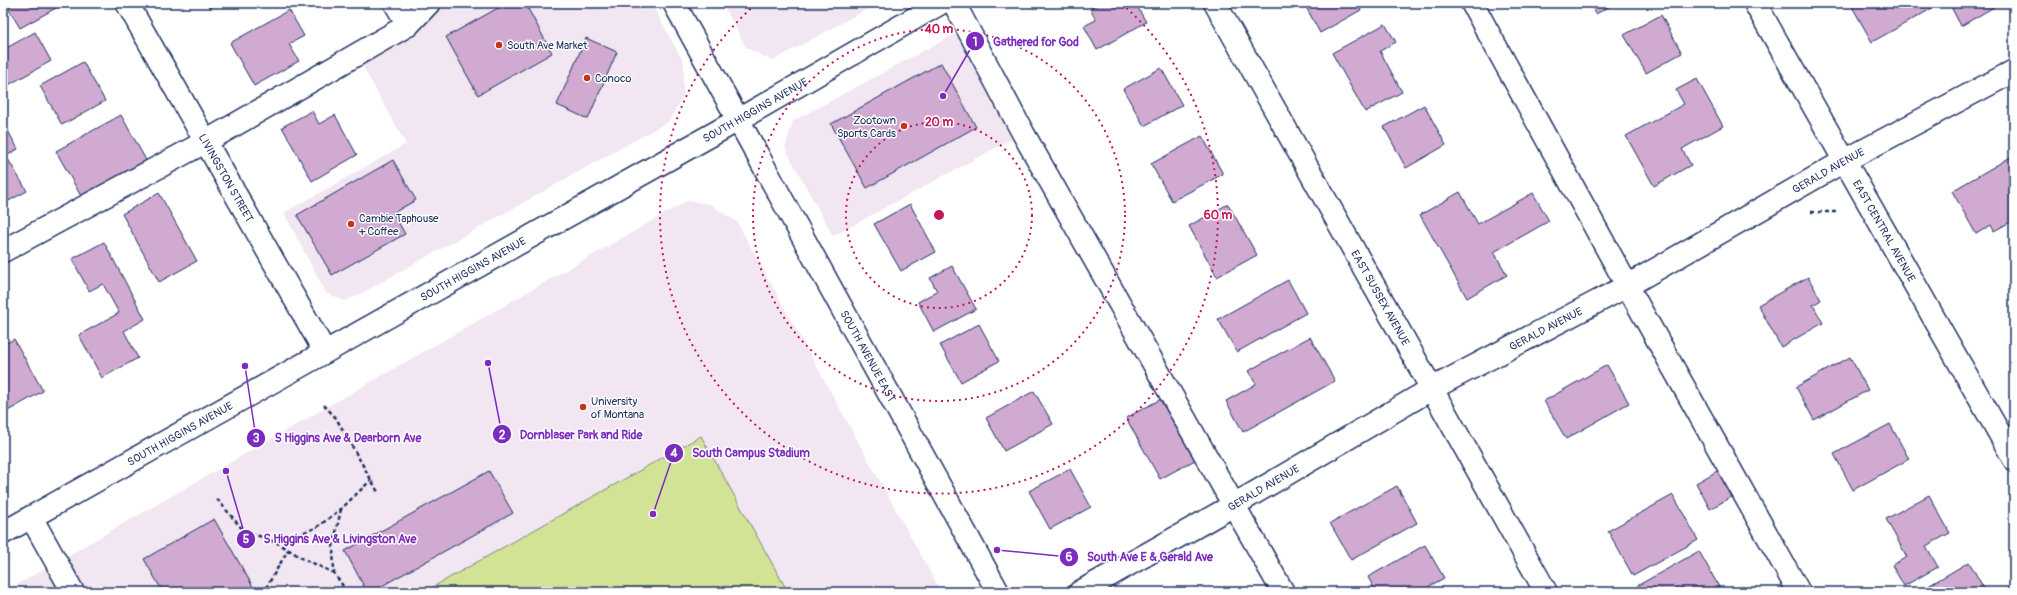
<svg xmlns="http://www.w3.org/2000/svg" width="2017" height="595" viewBox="0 0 2017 595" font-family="Pangolin,sans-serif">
  <rect width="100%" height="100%" fill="#fff"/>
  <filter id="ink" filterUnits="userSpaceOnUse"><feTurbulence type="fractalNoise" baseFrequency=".025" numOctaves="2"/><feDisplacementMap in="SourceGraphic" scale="8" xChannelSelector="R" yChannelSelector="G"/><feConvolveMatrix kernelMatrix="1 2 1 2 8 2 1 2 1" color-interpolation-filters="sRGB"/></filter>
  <g filter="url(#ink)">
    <path fill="#f1e6f1" d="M395,3h256l33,60 -1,33 -14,25 -307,172 -17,8 -19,-8 -42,-80 122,-69 -50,-90 51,-29z
      M722,3h156l-106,58 -26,-14z
      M966,28l57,105 -190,103 -48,-88 8,-27z
      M687,201l23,3 27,18 204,370h-937z"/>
    <path fill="#d2e396" stroke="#76897a" d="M701,436l87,156h-364z"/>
    <path fill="#d0aad1" stroke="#1b2f5e" d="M5,3h60l-45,25z
      M207,3h12l-9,5z
      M507,3h18l27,50 -74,42 -32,-58z
      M1100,3h35l11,19 -49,28 -13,-24 12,-6 -6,-11z
      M1304,3h53l4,7 -41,23z
      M1590,3h25l-19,11z
      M1850,3h77l4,6 -59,33z
      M1949,3h43l2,4 -33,19z
      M289,10l15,26 -15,8 10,17 -45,25 -24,-43z
      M1661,15l21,38 -36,20 -22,-38z
      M1385,24l11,18 -16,9 22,41 -37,20 -33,-59z
      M35,32l16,29 -48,27v-38z
      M586,38l31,14 -29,67 -31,-14z
      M83,62l22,39 -43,24 -22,-39z
      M941,63l35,64 -109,61 -36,-64z
      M1161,68l21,37 -38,21 -21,-37z
      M1697,79l26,47 -41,23 9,16 -37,21 -28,-50 58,-32 -8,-14z
      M1424,105l22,40 -40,23 -22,-41z
      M312,111l7,13 16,-9 22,40 -45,26 -30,-54z
      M121,115l26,47 -65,36 -26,-47z
      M3,122l15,27 -12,7 21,35 -24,13z
      M1202,136l21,38 -51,27 -21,-37z
      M2014,155v65l-20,11 -3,-6 -15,9 -24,-43z
      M393,160l23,40 -23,13 12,21 -73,41 -35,-60z
      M1460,192l18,32 55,-31 16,28 -55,31 13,23 -40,23 -47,-83z
      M159,193l38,68 -38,21 -37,-68z
      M910,204l26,48 -35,19 -27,-47z
      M1228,204l29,51 -40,22 -28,-51z
      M104,242l41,77 -21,12 14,27 -36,20 -23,-43 40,-22 -16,-29 -14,7 -17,-32z
      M952,266l24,43 -42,23 -16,-30 19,-11 -7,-13z
      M1808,277l13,23 -8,5 10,18 -42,24 -23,-42z
      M1288,280l18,33 -69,39 -19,-33z
      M979,324l20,37 -38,21 -21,-37z
      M1310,337l25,44 -92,51 -17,-31 30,-17 -8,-13z
      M14,339l29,52 -37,21 -3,-5v-62z
      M1850,357l18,33 -54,30 -18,-33z
      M1607,365l22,38 -63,36 -22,-38z
      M1034,391l19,33 -49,27 -18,-33z
      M1161,399l34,61 -35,19 -34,-61z
      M1890,424l19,35 -56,31 -19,-36z
      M1070,469l21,38 -41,22 -21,-38z
      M1719,470l14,26 -23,13 -14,-26z
      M489,471l24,42 -142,79h-4l-22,-41z
      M1397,486l20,37 -66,37 -21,-37z
      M1673,495l25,45 -65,36 -25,-45z
      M1929,495l21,38 -24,13 12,21 -34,19 -12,-21 15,-8 -21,-38z
      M214,519l42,73h-93l-19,-33z
      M1425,545l19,33 -25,14h-43l-8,-15z
      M1699,551l20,36 -9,5h-70l-3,-6z
      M1969,562l17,30h-68z"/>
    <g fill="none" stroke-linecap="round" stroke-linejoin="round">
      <defs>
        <g id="minor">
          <path id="s1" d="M127,3l198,349"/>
          <path d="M395,3l13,22"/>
          <path id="s2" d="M674,3l324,589"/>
          <path d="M954,3l69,130 260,459"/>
          <path id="s3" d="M1215,3l331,589"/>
          <path d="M1472,3l167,304 160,285"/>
          <path id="s4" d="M1755,3l259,456"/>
          <path d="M3,251l202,-109 203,-117 21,-22"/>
          <path d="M31,517l42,75"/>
          <path id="s5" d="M1080,592l154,-87 199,-117 194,-102 217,-125 170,-90"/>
        </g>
        <g id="major">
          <path id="s6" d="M3,533l735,-413 203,-117"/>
        </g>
      </defs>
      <use href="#minor" stroke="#1b2f5e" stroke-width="25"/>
      <use href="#major" stroke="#1b2f5e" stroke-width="25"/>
      <path stroke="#1b2f5e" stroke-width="2.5" stroke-dasharray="4 3" stroke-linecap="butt" d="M1811,212h25
        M324,405l12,13 42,74
        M217,499l26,31 32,12 41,-14 25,-19 30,-29
        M341,509l-8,38 1,26 13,19
        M276,542l26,16 32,15
        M266,588l22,-38"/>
      <use href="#minor" stroke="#fff" stroke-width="22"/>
      <use href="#major" stroke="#fff" stroke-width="22"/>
    </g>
  </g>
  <g fill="none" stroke="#c2185b" stroke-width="2" stroke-dasharray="2 4">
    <circle cx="939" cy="215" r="93"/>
    <circle cx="939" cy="215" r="186"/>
    <path d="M1122 4A279 279 0 1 1 756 4"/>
  </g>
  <g fill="#c8321e" stroke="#fff" stroke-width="1.5">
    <circle cx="499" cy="45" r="4"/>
    <circle cx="587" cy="78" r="4"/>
    <circle cx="904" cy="126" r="4"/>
    <circle cx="351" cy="224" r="4"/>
    <circle cx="583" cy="407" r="4"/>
  </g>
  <g text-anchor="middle" stroke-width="3" stroke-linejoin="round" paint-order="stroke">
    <g font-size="11" fill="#1b2f5e" stroke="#fff" text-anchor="start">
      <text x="507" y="49">South Ave Market</text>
      <text x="595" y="82">Conoco</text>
      <text x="896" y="124" text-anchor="end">Zootown<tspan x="896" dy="13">Sports Cards</tspan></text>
      <text x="359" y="222">Cambie Taphouse<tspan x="359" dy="13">+ Coffee</tspan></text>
      <text x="591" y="405">University<tspan x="591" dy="13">of Montana</tspan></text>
    </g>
    <g font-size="11" fill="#1b2f5e" stroke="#fff">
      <text dy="4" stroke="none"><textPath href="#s6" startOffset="863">SOUTH HIGGINS AVENUE</textPath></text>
      <text dy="4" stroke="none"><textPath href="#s5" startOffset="859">GERALD AVENUE</textPath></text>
      <text dy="4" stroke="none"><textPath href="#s1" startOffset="201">LIVINGSTON STREET</textPath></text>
      <text dy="4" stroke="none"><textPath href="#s4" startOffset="262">EAST CENTRAL AVENUE</textPath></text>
      <text dy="4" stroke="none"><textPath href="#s6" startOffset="539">SOUTH HIGGINS AVENUE</textPath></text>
      <text dy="4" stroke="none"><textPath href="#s3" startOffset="338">EAST SUSSEX AVENUE</textPath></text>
      <text dy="4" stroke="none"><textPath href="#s5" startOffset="535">GERALD AVENUE</textPath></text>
      <text dy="4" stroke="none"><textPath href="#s2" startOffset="403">SOUTH AVENUE EAST</textPath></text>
      <text dy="4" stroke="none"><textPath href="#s6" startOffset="203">SOUTH HIGGINS AVENUE</textPath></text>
      <text dy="4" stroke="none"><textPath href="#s5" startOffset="211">GERALD AVENUE</textPath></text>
    </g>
  </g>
  <circle cx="939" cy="215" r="6" fill="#c2185b" stroke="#fff" stroke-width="2"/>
  <g font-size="12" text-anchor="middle" font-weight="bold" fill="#c2185b" stroke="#fff" stroke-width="3" stroke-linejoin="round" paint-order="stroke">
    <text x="939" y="33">40 m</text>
    <text x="939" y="126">20 m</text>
    <text x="1218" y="219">60 m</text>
  </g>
  <path fill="none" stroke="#7b2cbf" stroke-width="1.5" d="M943 96L975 41M488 363L502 434M245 366L256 438M653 514L674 453M226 471L246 539M997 550L1069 557"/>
  <g fill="#7b2cbf" stroke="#fff" stroke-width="1.5">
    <circle cx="943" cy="96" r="4"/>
    <circle cx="488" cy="363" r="4"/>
    <circle cx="245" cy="366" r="4"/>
    <circle cx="653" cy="514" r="4"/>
    <circle cx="226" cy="471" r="4"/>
    <circle cx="997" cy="550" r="4"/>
    <circle cx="975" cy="41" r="10"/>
    <circle cx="502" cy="434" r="10"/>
    <circle cx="256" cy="438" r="10"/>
    <circle cx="674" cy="453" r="10"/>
    <circle cx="246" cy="539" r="10"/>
    <circle cx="1069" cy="557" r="10"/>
  </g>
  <g font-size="12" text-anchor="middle" font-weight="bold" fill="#fff">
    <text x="975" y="46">1</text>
    <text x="502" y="439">2</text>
    <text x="256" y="442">3</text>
    <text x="674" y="457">4</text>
    <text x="246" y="543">5</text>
    <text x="1069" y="561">6</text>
  </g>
  <g font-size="12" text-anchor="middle" font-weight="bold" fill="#7b2cbf" stroke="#fff" stroke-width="3" stroke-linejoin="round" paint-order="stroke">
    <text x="1036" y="46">Gathered for God</text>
    <text x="581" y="439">Dornblaser Park and Ride</text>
    <text x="348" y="442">S Higgins Ave &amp; Dearborn Ave</text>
    <text x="751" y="457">South Campus Stadium</text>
    <text x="340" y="543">S Higgins Ave &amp; Livingston Ave</text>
    <text x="1150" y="561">South Ave E &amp; Gerald Ave</text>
  </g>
  <rect width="2017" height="595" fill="none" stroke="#fff" stroke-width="16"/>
  <rect x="8" y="8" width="2001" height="579" fill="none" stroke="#1b2f5e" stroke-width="1.5" filter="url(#ink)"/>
</svg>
